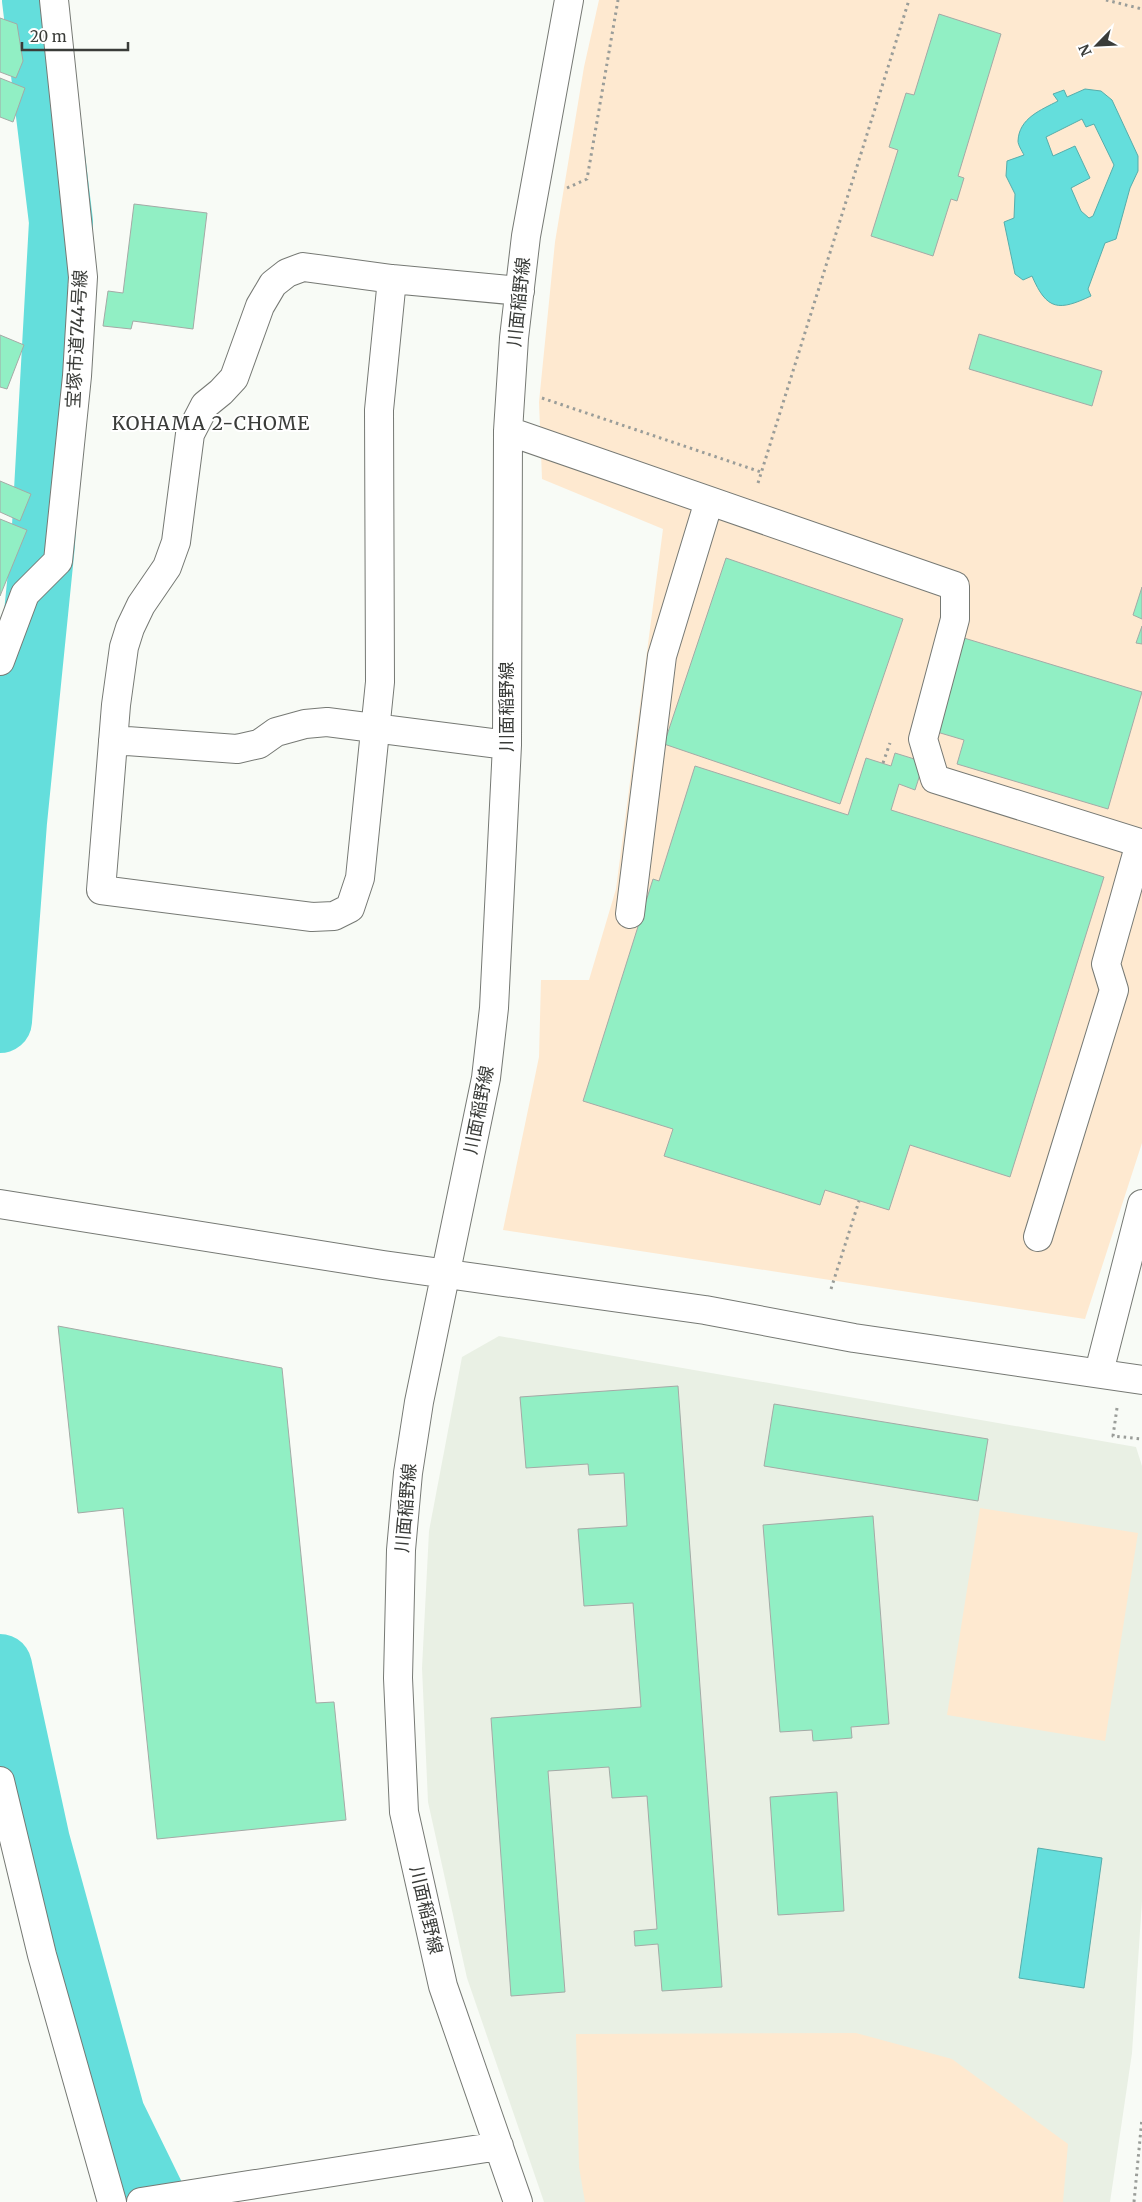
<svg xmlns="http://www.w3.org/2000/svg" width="1142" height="2202" viewBox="0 0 1142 2202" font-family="Merriweather,'Noto Sans JP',serif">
  <rect width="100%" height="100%" fill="#f8fbf6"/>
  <path fill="#e9f0e4" d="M499,1336l637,111 6,19v435l-10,152 -22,149h-566l-77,-224 -39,-176 -6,-134 7,-137 33,-174z"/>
  <path fill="#fee9d0" d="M599,0h543v1143l-57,176 -582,-89 36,-173 2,-77h48l27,-91 47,-360 -121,-50 -3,-77 16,-160 29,-175z
    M980,1508l158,25 -33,208 -158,-26z
    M856,2033l96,26 116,85 -5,58h-478l-6,-35 -3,-133z"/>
  <path fill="#64dedc" stroke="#57adab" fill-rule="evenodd" d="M1085,89l16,2 11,9 26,56v15l-8,17 -14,51 -11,4 -17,46 3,7c-32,15 -44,15 -59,-20l-9,4 -8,-6 -11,-52 10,-4 1,-24 -9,-18 1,-15 17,-6c-2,-4 -6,-10 -6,-14 1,-23 23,-31 40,-40l-5,-7 11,-4 3,7zM1082,119l4,8 8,-3 20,41 -21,51 -4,2 -8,-7 -10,-23 19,-10 -15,-32 -22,10 -7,-19z
    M1038,1848l64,10 -18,130 -65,-10z"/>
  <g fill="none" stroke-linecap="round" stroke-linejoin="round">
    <path stroke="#64dedc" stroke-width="64" d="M0,1021l15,-199 28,-278 18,-322 -27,-222
      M0,1666l38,175 75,273 43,88"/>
  </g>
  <path fill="#91efc4" stroke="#a4aaa6" d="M939,14l62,20 -43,142 6,2 -7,23 -6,-2 -18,57 -62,-20 27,-86 -9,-3 17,-54 8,2z
    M0,18l17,6 6,37 -7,17 -16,-6z
    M0,78l25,10 -12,34 -13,-5z
    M134,204l73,9 -14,116 -60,-8 -2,8 -28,-3 5,-35 15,2z
    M979,334l123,37 -10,35 -123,-37z
    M0,335l24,10 -17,44 -7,-2z
    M0,481l31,13 -11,27 -20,-9z
    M0,519l27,11 -27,66z
    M726,558l177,61 -63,185 -176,-60z
    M1142,587v32l-9,-4z
    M1142,626v18l-6,-1z
    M964,638l178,54 -34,117 -151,-45 7,-24 -27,-8z
    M895,753l29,9 -9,28 -16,-6 -8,26 213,67 -94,300 -100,-32 -21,65 -64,-20 -5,15 -156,-49 9,-27 -90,-28 70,-222 6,2 36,-115 153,49 18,-57 25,8z
    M58,1326l224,42 34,335 18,-1 12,118 -189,19 -34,-331 -45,5z
    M678,1386l44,601 -60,4 -4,-47 -23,2 -1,-15 23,-2 -10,-133 -35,2 -3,-31 -61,4 17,221 -54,4 -20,-278 150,-11 -8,-104 -49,3 -6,-77 49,-3 -3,-53 -35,2 -1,-11 -62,4 -6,-71z
    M774,1404l214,35 -10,62 -214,-35z
    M873,1516l16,208 -38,3 1,11 -39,3 -1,-11 -32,2 -17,-207z
    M837,1792l7,119 -66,4 -8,-118z"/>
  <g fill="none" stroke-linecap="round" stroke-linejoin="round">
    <defs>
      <path id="minor" d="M392,279l-13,131 1,272 -20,196 -10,30 -16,8 -22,1 -211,-27 15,-185 8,-58 6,-19 11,-23 26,-38 9,-25 14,-108 15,-29 16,-13 13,-14 26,-72 13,-22 14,-11 16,-6 89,12 128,12
        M508,431l447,155v33l-32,120 12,40 205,64 -34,121 8,26 -76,247
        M0,661l25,-67 33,-33 19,-185 6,-99 -29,-277
        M113,740l124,9 22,-5 17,-12 29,-8 22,-2 180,23
        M630,914l32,-258 47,-155
        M0,1204l383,61 322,45 149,28 288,42
        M1099,1372l43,-168
        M0,1781l42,174 70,247
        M141,2202l358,-56
        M518,2202l-75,-216 -39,-174 -6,-134 3,-128 7,-77 11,-71 67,-324 8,-70 13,-263 1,-314 6,-93 12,-102 43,-236"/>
    </defs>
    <use href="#minor" stroke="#767974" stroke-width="30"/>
    <path stroke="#9a9d99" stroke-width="3" stroke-dasharray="2.5 4" stroke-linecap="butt" d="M1106,0l36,9
      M567,188l20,-9 31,-179
      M542,398l219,74
      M758,483l151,-483
      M883,763l7,-20
      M831,1289l28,-88
      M1117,1408l-4,28 29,3
      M1134,2202l8,-84"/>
    <use href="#minor" stroke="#fff" stroke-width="28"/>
  </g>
  <g text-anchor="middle" stroke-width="4" stroke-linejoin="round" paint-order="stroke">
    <g font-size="18" fill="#3a3c39" stroke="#fff">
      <text transform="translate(519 302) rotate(-84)" y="6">川面稲野線</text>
      <text transform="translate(77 339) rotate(-87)" y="6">宝塚市道744号線</text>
      <text transform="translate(507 707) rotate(-90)" y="6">川面稲野線</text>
      <text transform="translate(479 1110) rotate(-79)" y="6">川面稲野線</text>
      <text transform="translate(406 1508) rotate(-85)" y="6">川面稲野線</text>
      <text transform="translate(426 1910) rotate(77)" y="6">川面稲野線</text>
    </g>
    <g font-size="19" letter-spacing="1" fill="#3a3c39" stroke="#fff">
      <text x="211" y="430">KOHAMA 2-CHOME</text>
    </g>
  </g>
  <g transform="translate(1097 45) rotate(246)" stroke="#ffffff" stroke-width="4" paint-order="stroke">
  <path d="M0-4L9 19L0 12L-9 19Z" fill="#3a3c39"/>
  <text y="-8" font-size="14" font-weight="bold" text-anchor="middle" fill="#3a3c39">N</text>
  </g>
  <path d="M22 42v8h106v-8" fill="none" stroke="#3a3c39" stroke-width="2.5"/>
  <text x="30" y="42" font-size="15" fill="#3a3c39" stroke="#ffffff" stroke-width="4" paint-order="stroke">20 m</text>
</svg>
